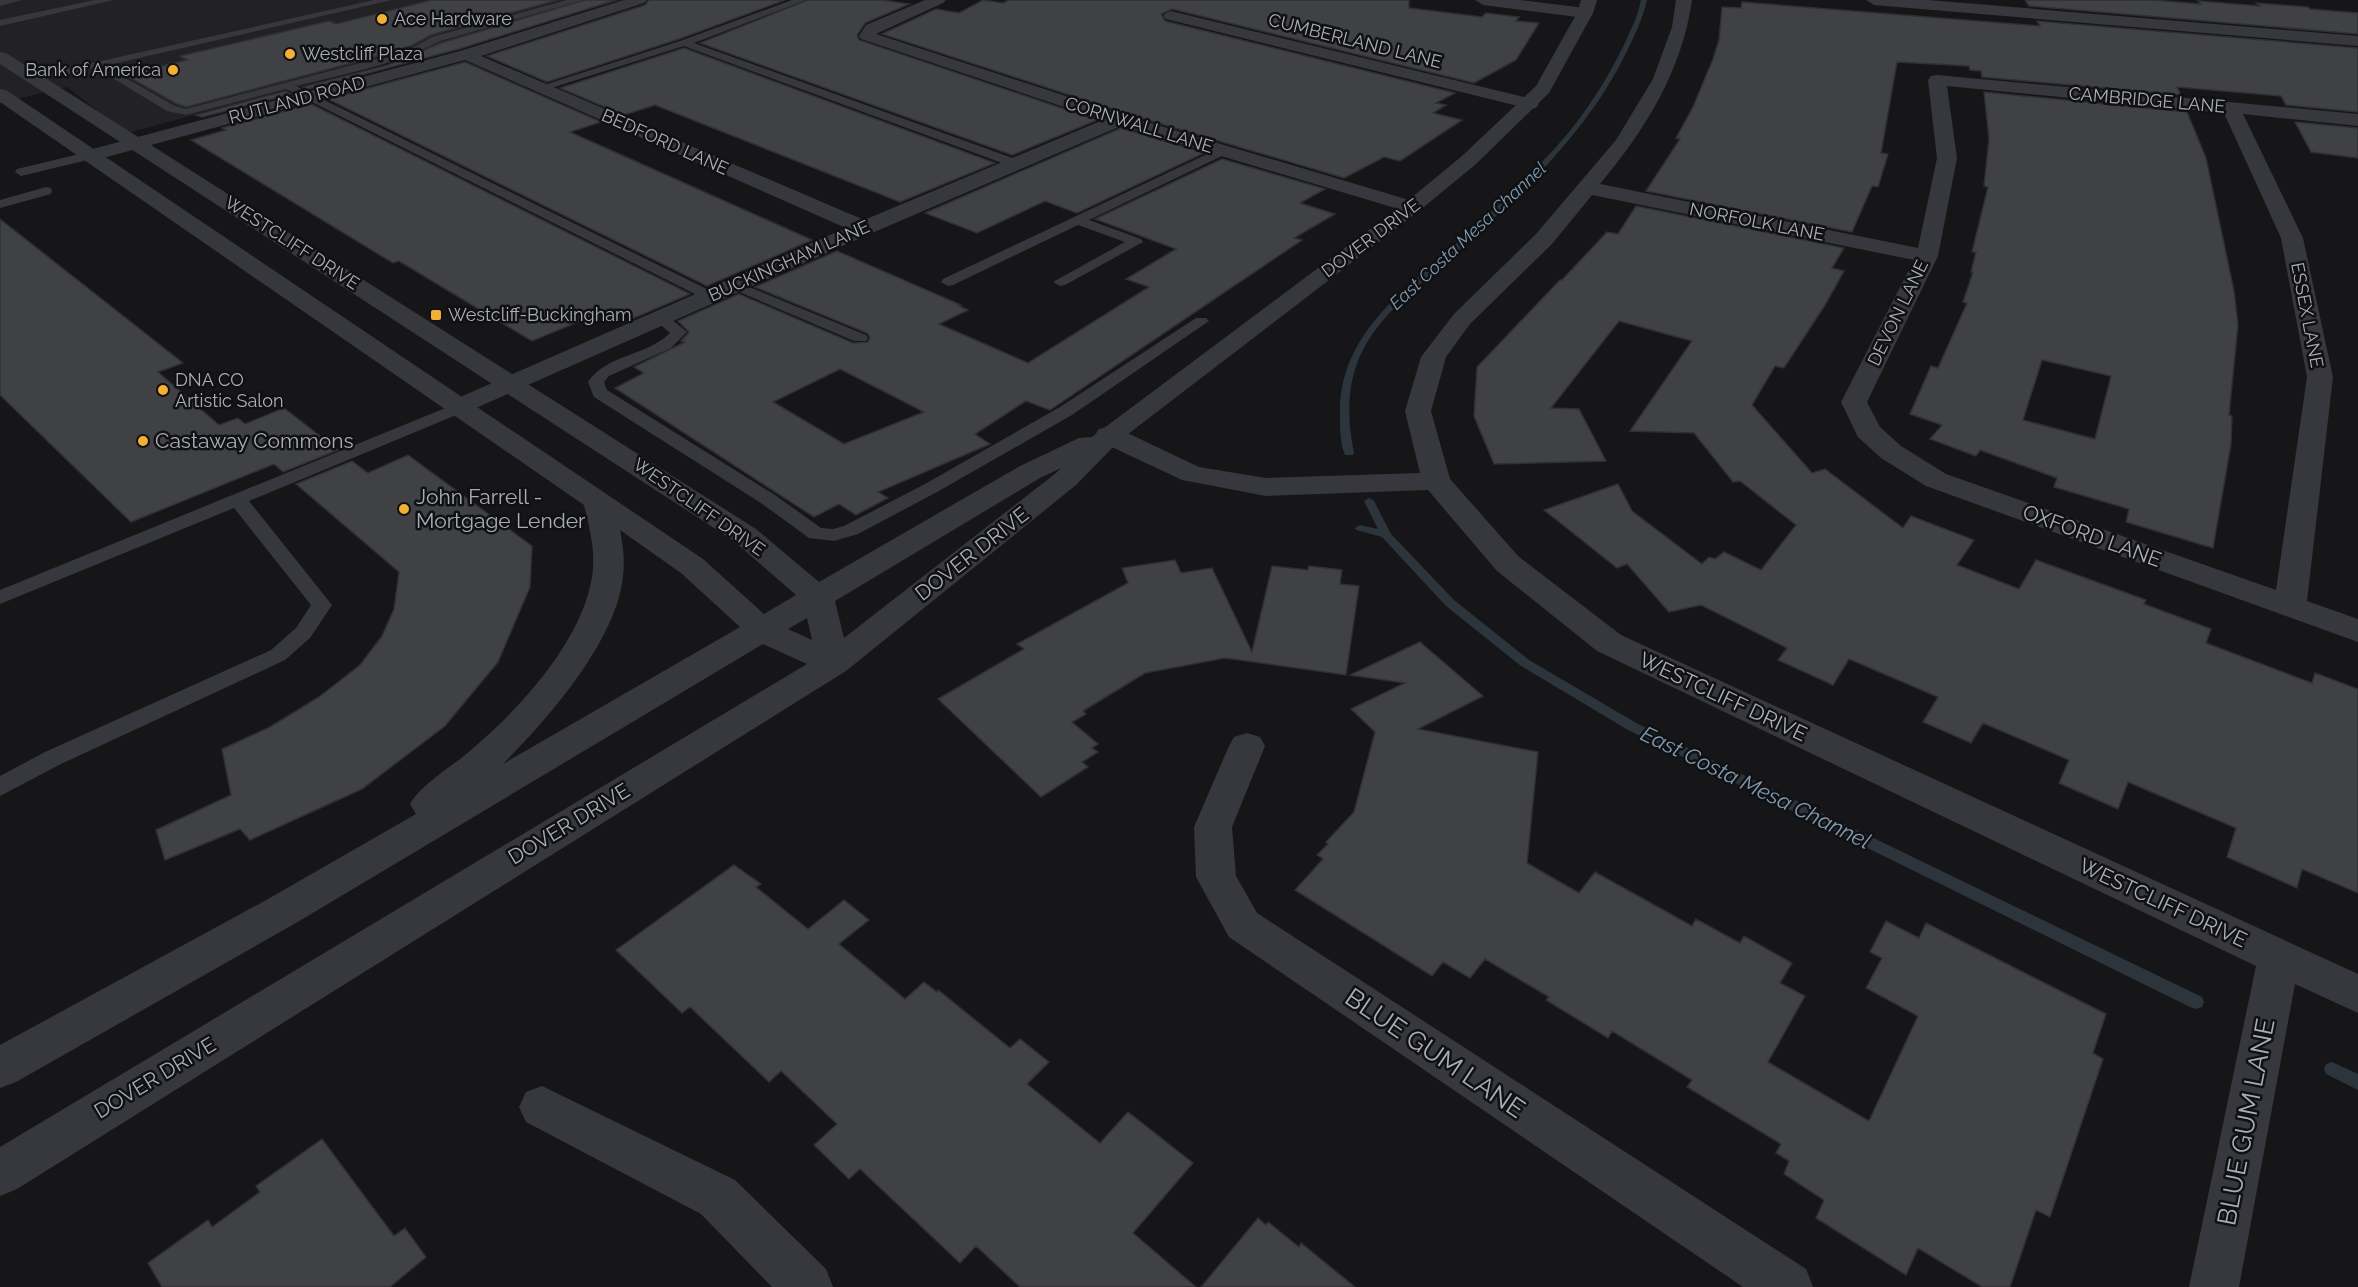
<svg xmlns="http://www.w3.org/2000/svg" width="2358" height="1287" viewBox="0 0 2358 1287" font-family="Raleway,sans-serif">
  <rect width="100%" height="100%" fill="#161618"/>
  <path fill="#222225" d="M0,0h623l-496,133 -60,-46 -67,16z"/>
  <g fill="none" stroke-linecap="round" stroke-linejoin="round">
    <path fill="#2c353c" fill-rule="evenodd" d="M1641,0h6c-4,18 -12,35 -20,51 -41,85 -111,147 -180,210 -31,27 -65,52 -84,89 -17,32 -16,69 -9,103l-1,2h-8c-5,-12 -5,-27 -5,-40 -2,-79 63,-124 116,-171 29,-27 59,-53 86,-82 34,-34 60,-73 81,-115 7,-15 15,-31 18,-47z
      M1369,498l5,3 17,33 63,66 75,60 109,64 564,273 2,5 -2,5 -6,2 -6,-2 -562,-277 -107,-64 -75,-60 -64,-69 -26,-7 -1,-2 5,-3 18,4 -14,-28z
      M2332,1062l26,12v16l-32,-16 -2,-5 2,-5z"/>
  </g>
  <path fill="#404145" stroke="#303034" stroke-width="1.5" fill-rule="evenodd" d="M432,0h126l-127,35 -18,10 -31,10 -196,52 -9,-3 -52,-29 62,-15 -7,-4 149,-35 7,3z
    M585,0h31l-157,49 -151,40 -5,-2 85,-22 53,-22z
    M649,0h136l-106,39 -132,43 -60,-26 158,-51z
    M808,0h74l27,4 -44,19 -8,12 2,5 238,80 -85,35 -312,-112z
    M983,0l20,3 6,-3h400v8l73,9 4,-4 33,4 -3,4 23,2 -23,37 -42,23 -302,-74 -11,5 4,7 290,72 -19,10 10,2 -13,8 29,7 -62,41 -16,-4 -40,21 -216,-64 -246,-80 54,-25 23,4z
    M2025,0h127l49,4 -3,-3 62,5 -4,-3 52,4 2,2 48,4v21l-329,-28z
    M1742,2l298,24 -3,-5 321,27v64l-72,-7 -5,-9 -104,-9 4,8 -199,-18 -1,-6 -11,-1 -1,-4 -72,-4 -16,91 7,1 -10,33 -6,-1 -20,46 -206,-41 34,-52 -4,-1 17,-31 20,-48 6,-19 3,-33 19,1z
    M684,48l311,115 -95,39 -245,-97 -31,10 -64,-27z
    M465,62l136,60 -31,10 242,108 -105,46 -379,-187z
    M286,91l5,3 -89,23 -6,-2z
    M1984,92l203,20 19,46 28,133 4,34 -9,90 3,1 -1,28 -18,104 -87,-26 3,-13 -75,-22 3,-9 -77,-28 -4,6 -46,-17 12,-14 -32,-11 21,-48 7,2 29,-65 -4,-1 10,-30h-2l5,-20h-4l16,-65 -4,-1 5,-47zM2042,360l69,16 -16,63 -72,-19z
    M311,104l379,190 -56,24 -22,-10 -80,33 -133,-80 -6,2 -202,-123 35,-10 -4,-2z
    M2295,122l63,6v30l-47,-6z
    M1121,128l83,25 -127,60 -32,-12 -68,32 -52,-20z
    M1222,159l103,30 -25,14 35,11 -41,24 8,2 -252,170 -24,-9 -51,33 15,10 -112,48 10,6 -32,17 -17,-11 -25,13 -199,-129 29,-15 -10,-6 51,-25 -4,-1 8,-9 -11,-11 61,-27 114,49 15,-1 2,-5 -3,-4 -112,-46 82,-36 124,54 -2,1 9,4 -29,14 89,39 121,-76 -23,-8 50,-30 -81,-30zM840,369l84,43 -80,32 -71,-42z
    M1636,206l208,42 -12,20 12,3 -19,34 -41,63 -9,-2 -23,39 60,68 13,-4 78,59 8,-12 63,24 -17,25 62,24 17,-29 110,40 -2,4 67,25 -5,14 106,40 3,-10 43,16v204l-56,-24 -5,19 -70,-31 9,-29 -108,-46 -10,27 -59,-26 10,-23 -86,-37 -12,20 -48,-21 15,-25 -89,-38 -16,26 -55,-25 9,-12 -86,-43 -32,7 -42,-48 -10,4 -73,-58 74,-26 14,27 70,53 7,-7 6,2 9,-7 37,18 35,-45 -56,-44 -7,1 -39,-49 -64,-2 62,-90 -73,-20 -68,87 28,1 27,52 -112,3 -20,-48 3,-49 83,-87h2l45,-48 11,2z
    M0,219l183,144 -25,9 61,53 19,-7 7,6 39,-16 54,42 -55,22 -9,-8 -143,58 -131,-127z
    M408,455l124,91 -2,41 -32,75 -53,64 -83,63 -112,51 -10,-11 -75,31 -9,-30 75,-35 -9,-46 48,-22 49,-30 41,-32 22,-29 12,-27 5,-37 -103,-88 56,-23 16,12z
    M1175,560l6,13 31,-5 40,84 20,-86 36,4 1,-4 33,4 -2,14 19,2 -13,89 -121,-17 -80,15 -62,38 3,3 -14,8 26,22 -6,4 6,4 -16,10 6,5 -47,30 -103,-98 86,-50 -7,-5 111,-61 -6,-15z
    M1420,642l63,54 -65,33 120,23 -11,111 52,30 16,-21 97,54 4,-7 44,24 4,-7 48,27 -12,20 25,13 -37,66 101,59 49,-105 -52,-28 16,-30 -12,-6 16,-31 33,17 7,-15 180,91 -13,39 10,6 -53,158 -14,-7 -26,77h-28l-64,-39 -12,27 -90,-57 8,-18 -40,-26 5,-13 -13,-8 5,-9 -94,-57 5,-7 -80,-49 -4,7 -62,-38 3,-3 -64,-38 -15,19 -27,-16 -11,14 -137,-86 28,-31 -6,-4 11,-11 -2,-2 28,-30 21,-80 -24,-23 54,-26 -55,-8z
    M734,865l27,19 -5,3 52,42 36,-29 25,20 -30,24 66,55 19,-17 13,10 1,-2 72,58 10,-9 29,23 -22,22 73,59 28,-31 65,51 -60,70 63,54h-176l-44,-41 -16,17 -100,-94 -11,10 -35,-34 23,-21 -56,-53 -12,11 -79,-75 -8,6 -66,-63z
    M322,1139l72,97 11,-8 21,29 -36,30h-228l-14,-24 60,-43 4,7 48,-35 -4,-6z
    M1258,1218l8,7 2,-3 31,25 2,-4 54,44h-154z"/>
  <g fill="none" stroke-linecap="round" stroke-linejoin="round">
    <path fill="#37383d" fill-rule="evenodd" d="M0,0h22l-22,6z
      M95,0h19l-114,26v-6z
      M374,0h18l-358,82 -5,-3 5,-3z
      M567,0h16l-143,41c-44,24 -96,33 -144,45l419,207 2,3 -2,3h-10l-419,-210 -100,26 -19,-4 -66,-40 5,-3 4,1 65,37 11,3 197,-52 31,-10 18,-10z
      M792,0h14l-112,43 327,118 2,3 -2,3h-8l-329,-121 -139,44h-8l-2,-2 145,-47z
      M1222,147l6,4 -2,3 -137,66 52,19 2,3 -78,43 -5,1 -7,-4 72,-40 -47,-17 -125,60 -5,1 -7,-4 2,-3z
      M92,151l4,1 2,3 -2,3 -75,18 -6,-4 2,-3z
      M46,187l5,1 1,3 -1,3 -51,14v-8z
      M735,281l131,54 2,3 -2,3h-12l-124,-53 -2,-3 2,-3z
      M660,312l5,2 22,18 -16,16 -62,28 -5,6 3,8 168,105 46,33 12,1 11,-3 81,-42 135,-77 136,-89h10l3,3 -137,94 -135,77 -79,42 -24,7 -25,-3 -48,-35 -167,-106 -6,-15c19,-28 59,-26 82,-49l-18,-16z
      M460,402l6,1 2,4 -2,4 -217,90 83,104 -22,33 -25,22 -224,104 -61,32v-20l45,-24 226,-102 25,-22 15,-23 -77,-97 -234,96v-14z"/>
    <path fill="#37383d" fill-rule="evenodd" d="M624,0h23l-3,3 -163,53 383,164 239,-100 -242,-81 -2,-3 7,-11 59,-25h21l-3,3 -67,31 251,82 292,87 3,4 -3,4 -7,2 -7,-2 -284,-85 -249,107 -412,182 -9,-2 -4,-6 4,-6 395,-173 -381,-168 -373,101 -7,-2 -3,-4 3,-4 375,-100z
      M1475,0h44l66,8 8,5 -8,5 -102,-13z
      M1676,0h16c-10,71 -47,130 -92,184l318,64 19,-90 -9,-78 3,-4 6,-1 421,39v12l-115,-12 60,124 30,139 -26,224 51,18v23l-432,-156 -45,-28 -23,-21 -17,-35 73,-142 -322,-65 -40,49 -82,80 -24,33 -15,54 19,68 69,78 102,78 737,339v39l-63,-29 -56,303h-50l67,-321 -659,-315 -100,-80 -69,-81 -162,6 -84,-16 -83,-39 -4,-6 4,-6 10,-2 10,2 80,38 67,11 154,-5 -15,-62 16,-54 33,-43 82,-80 80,-94 37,-61 19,-52zM1947,86l277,27 57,125 26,139 -31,213 -330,-116 -45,-28 -21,-19 -13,-25 71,-146 19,-98z
      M1866,0h62l430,36v10l-484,-41z
      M1171,11l365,89 3,4 -3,4 -6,1 -364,-90 -3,-3 3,-3z
      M1247,733l13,4 5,9 -33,81 4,49 21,37 549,356 7,18h-70l-514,-350 -33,-60 -2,-50 35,-81 5,-9z
      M542,1086l193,94 91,89 7,18h-61l-71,-73 -175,-92 -7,-15 7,-15z"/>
    <path fill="#37383d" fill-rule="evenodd" d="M1581,0h16l-4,13 -44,80 -73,71 -57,47 -300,230 -43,44 -230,186 -829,518 -17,7v-49l807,-483 -44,-20 -467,279 -280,159 -16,6v-43l268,-146 148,-85 -6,-10c11,-20 43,-38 61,-54 48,-40 111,-109 121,-173 4,-24 -2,-48 -8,-72l-584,-403v-13l6,1 697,469 61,55 32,-19 -62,-54 -734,-477v-12l6,1 750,476 63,53 201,-116 59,-28 13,-1 313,-234 57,-47 74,-70 41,-73zM1061,468l-5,5 -212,165 -9,-37 205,-123zM620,530l61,43 59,54 -237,137c45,-45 114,-124 120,-188 2,-15 0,-31 -3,-46zM807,618l5,22 -24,-11z"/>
  </g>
  <g fill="#f2b134" stroke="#111113" stroke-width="2">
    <circle cx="382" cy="19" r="6"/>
    <circle cx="290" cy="54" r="6"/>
    <circle cx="173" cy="70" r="6"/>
    <rect x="430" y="309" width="12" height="12" rx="3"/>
    <circle cx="163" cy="390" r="6"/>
    <circle cx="143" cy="441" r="6"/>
    <circle cx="404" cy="509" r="6"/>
  </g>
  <g text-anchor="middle" stroke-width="5" stroke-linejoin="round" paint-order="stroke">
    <g font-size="18" fill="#a8adb8" stroke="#111113" text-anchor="start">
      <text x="394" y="25">Ace Hardware</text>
      <text x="302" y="60">Westcliff Plaza</text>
      <text x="161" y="76" text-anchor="end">Bank of America</text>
      <text x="448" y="321">Westcliff-Buckingham</text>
      <text x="175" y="386">DNA CO<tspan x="175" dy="21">Artistic Salon</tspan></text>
    </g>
    <g font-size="18" fill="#a8adb8" stroke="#111113">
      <text transform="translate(1355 41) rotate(14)" y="6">CUMBERLAND LANE</text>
      <text transform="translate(297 100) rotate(-15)" y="6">RUTLAND ROAD</text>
      <text transform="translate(2147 100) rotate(5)" y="6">CAMBRIDGE LANE</text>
      <text transform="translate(1139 125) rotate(17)" y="6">CORNWALL LANE</text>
      <text transform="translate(665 142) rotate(24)" y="6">BEDFORD LANE</text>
      <text transform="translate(1757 222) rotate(11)" y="6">NORFOLK LANE</text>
      <text transform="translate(1371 238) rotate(-37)" y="6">DOVER DRIVE</text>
      <text transform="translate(292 243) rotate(33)" y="6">WESTCLIFF DRIVE</text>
      <text transform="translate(789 261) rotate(-24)" y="6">BUCKINGHAM LANE</text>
      <text transform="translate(1898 313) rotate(-64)" y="6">DEVON LANE</text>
      <text transform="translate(2307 315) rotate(79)" y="6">ESSEX LANE</text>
      <text transform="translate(699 507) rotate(35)" y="6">WESTCLIFF DRIVE</text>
    </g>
    <g font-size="18" font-style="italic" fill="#7f9bb3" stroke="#111113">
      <text transform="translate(1468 236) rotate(-43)" y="6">East Costa Mesa Channel</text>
    </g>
    <g font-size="21" fill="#a8adb8" stroke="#111113" text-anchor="start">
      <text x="155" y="448">Castaway Commons</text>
      <text x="416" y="504">John Farrell -<tspan x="416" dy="24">Mortgage Lender</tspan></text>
    </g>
    <g font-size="21" fill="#a8adb8" stroke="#111113">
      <text transform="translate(2092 536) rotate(20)" y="7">OXFORD LANE</text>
      <text transform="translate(972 554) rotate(-38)" y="7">DOVER DRIVE</text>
      <text transform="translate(1723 697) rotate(25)" y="7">WESTCLIFF DRIVE</text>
      <text transform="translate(569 824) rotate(-31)" y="7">DOVER DRIVE</text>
      <text transform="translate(2163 903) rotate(25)" y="7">WESTCLIFF DRIVE</text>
      <text transform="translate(155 1078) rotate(-31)" y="7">DOVER DRIVE</text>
    </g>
    <g font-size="22" font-style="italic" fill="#7f9bb3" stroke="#111113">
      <text transform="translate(1756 787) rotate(26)" y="8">East Costa Mesa Channel</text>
    </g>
    <g font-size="26" fill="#a8adb8" stroke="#111113">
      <text transform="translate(1435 1053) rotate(34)" y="9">BLUE GUM LANE</text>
      <text transform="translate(2246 1122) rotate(-79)" y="9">BLUE GUM LANE</text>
    </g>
  </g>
</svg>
